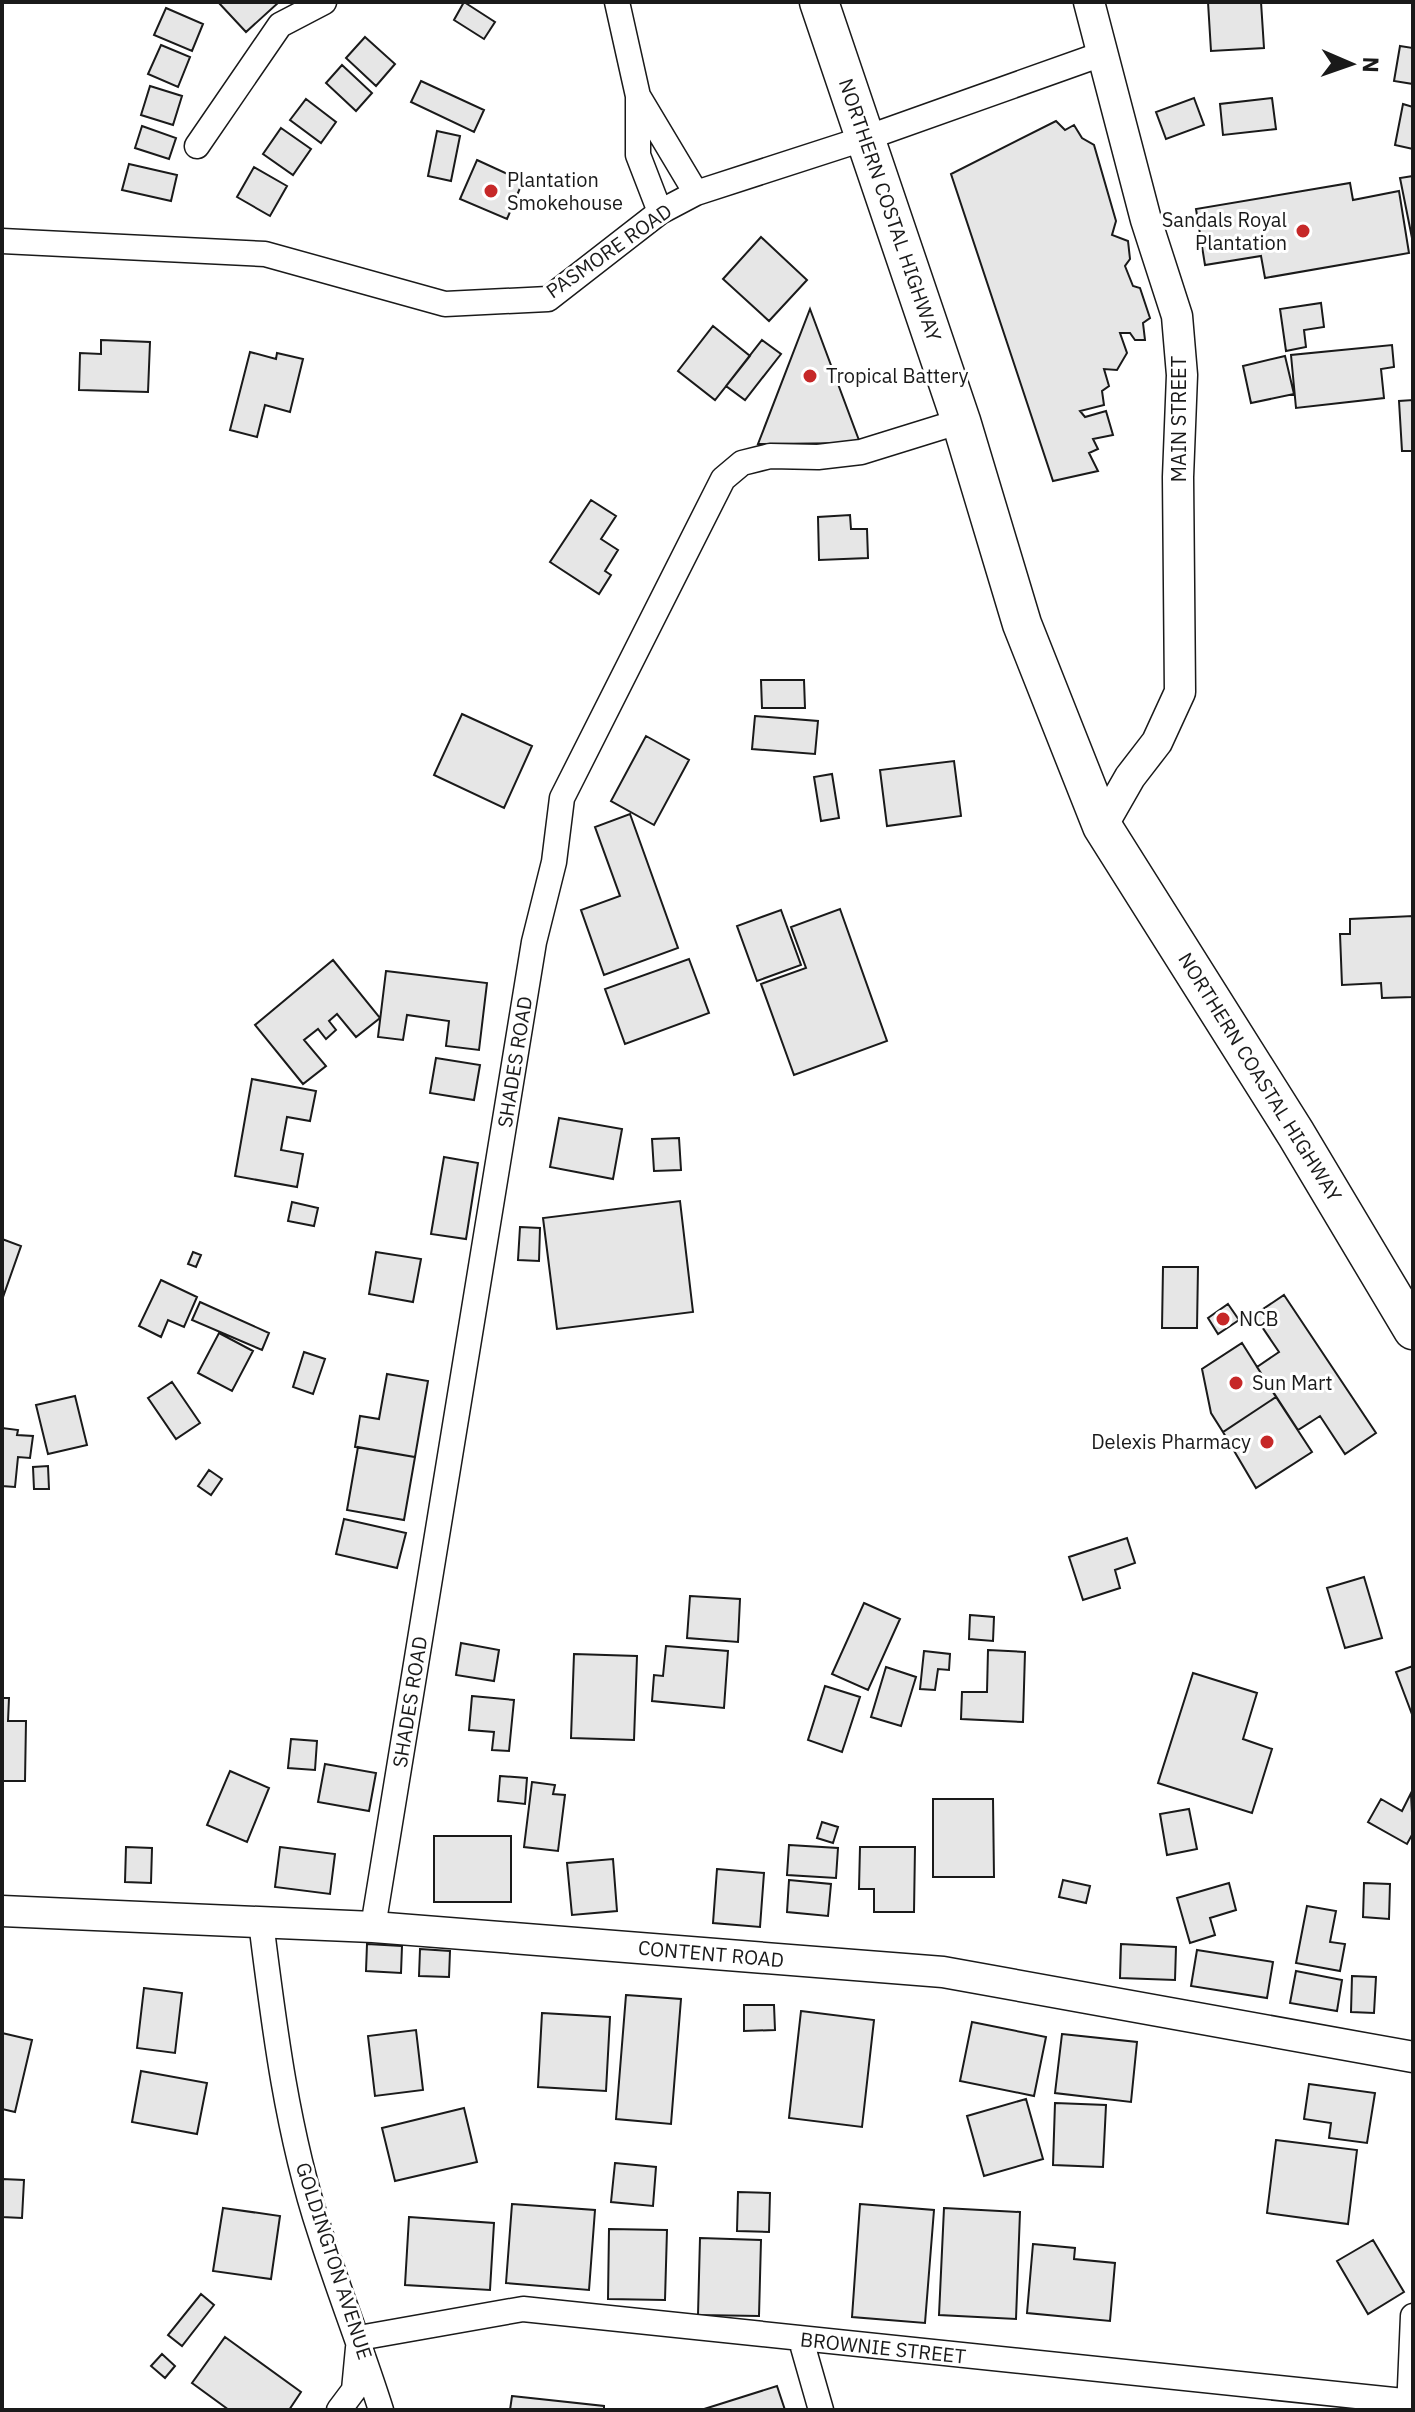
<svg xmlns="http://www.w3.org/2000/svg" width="1415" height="2412" viewBox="0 0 1415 2412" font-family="'IBM Plex Sans',sans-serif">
  <rect width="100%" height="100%" fill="#fff"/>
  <path fill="#e6e6e6" stroke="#1a1a1a" stroke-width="2" d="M218,2h61l-33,30z
    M464,2l31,20 -11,17 -30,-19z
    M1208,2h53l3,46 -53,3z
    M166,8l37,16 -11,27 -38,-16z
    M365,37l30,27 -19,22 -30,-28z
    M161,45l29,12 -12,30 -30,-13z
    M1400,46l13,2v36l-19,-3z
    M342,65l30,28 -16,18 -30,-28z
    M421,81l63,29 -10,22 -63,-30z
    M150,86l32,10 -9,29 -32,-10z
    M1194,98l10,27 -38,14 -10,-27z
    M1272,98l4,31 -53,6 -3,-31z
    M306,99l30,23 -15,21 -31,-23z
    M1403,104l10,3v42l-18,-4z
    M1056,121l9,9 9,-5 8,13 12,7 22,76 -4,14 16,6 2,18 -5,7 8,20 7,2 10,30 -7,5 2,17h-10l-5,-7h-10l7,20 -10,17 -13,-1 5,17 -7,5 2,14 -24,6 5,6 21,-6 7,24 -20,4 5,10 -9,4 9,18 -45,10 -102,-307z
    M142,126l34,12 -7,21 -34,-11z
    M281,128l30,21 -18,26 -30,-21z
    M437,131l23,5 -9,45 -23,-5z
    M477,160l46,21 -16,38 -47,-20z
    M129,164l48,11 -6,26 -49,-11z
    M254,167l33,19 -17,30 -33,-19z
    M1413,176v67l-13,-65z
    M1350,183l3,17 46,-9 10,62 -144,25 -4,-22 -56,9 -9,-56z
    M761,237l46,43 -38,41 -46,-42z
    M1321,303l3,24 -20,3 2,17 -20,4 -6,-42z
    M810,309l50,134 -102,1z
    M713,326l37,30 -35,44 -37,-29z
    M101,340l49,2 -2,50 -69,-2 1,-37 21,1z
    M762,340l19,14 -36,46 -19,-14z
    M1392,345l2,22 -13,2 3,29 -88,10 -5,-53z
    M250,352l26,7 1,-6 26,6 -13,53 -25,-7 -8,32 -27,-7z
    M1285,356l9,38 -43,9 -8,-37z
    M1413,400v51h-11l-3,-50z
    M591,500l25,16 -15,23 17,11 -13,21 6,4 -12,19 -49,-32z
    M850,515l1,14h16l1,29 -49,2 -1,-43z
    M761,680h43l1,28h-43z
    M462,714l70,32 -28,62 -70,-33z
    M755,716l63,5 -3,33 -63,-5z
    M646,736l43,24 -35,65 -43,-24z
    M954,761l7,55 -74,10 -7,-56z
    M832,774l7,44 -18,3 -7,-44z
    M630,814l48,134 -74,27 -23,-65 39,-14 -25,-69z
    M840,909l47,132 -93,34 -33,-91 45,-16 -15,-41z
    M781,910l20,55 -44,16 -20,-55z
    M1413,916v81l-31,1 -1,-15 -39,2 -2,-51h10v-15z
    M689,959l20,54 -84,31 -20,-55z
    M333,960l47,58 -24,19 -19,-23 -8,7 7,9 -10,9 -8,-10 -14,11 22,26 -23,18 -48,-59z
    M386,971l101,12 -8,67 -33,-4 3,-25 -42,-6 -4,25 -25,-3z
    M436,1058l44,7 -6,35 -44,-7z
    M252,1079l64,12 -6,30 -23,-4 -6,33 22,4 -6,33 -62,-11z
    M559,1118l63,11 -9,50 -63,-12z
    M679,1138l2,32 -27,1 -2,-32z
    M444,1157l34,6 -12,76 -35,-5z
    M680,1201l13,111 -136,17 -14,-111z
    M292,1202l26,6 -4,18 -26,-5z
    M520,1227l20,1 -1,33 -21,-1z
    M2,1239l19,7 -19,54z
    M193,1252l8,3 -5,12 -8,-3z
    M376,1252l45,7 -8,43 -44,-8z
    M1163,1267h35l-1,61h-35z
    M161,1280l36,17 -13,30 -16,-7 -7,17 -22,-11z
    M1284,1295l92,138 -31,21 -25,-38 -22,14 -41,-63 22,-15 -25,-37z
    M200,1302l69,31 -7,17 -70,-30z
    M1228,1304l11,16 -21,14 -10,-16z
    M219,1333l34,18 -21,40 -34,-18z
    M1242,1343l34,54 -53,35 -12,-19 -9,-44z
    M304,1352l21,7 -12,35 -20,-7z
    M387,1374l41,7 -13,76 -60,-10 5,-31 19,3z
    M172,1382l28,41 -24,16 -28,-41z
    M75,1396l12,49 -39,9 -12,-49z
    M1276,1397l36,55 -56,36 -33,-56z
    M2,1428l16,2 -1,5 16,1 -3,22 -12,-1 -3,30 -13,-1z
    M358,1447l57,10 -11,63 -57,-10z
    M48,1466l1,23h-15l-1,-22z
    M209,1470l13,9 -11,16 -13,-9z
    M344,1519l62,14 -9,35 -61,-14z
    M1127,1538l8,25 -20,7 5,18 -37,12 -14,-43z
    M1364,1577l18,61 -37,10 -18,-60z
    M690,1596l50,3 -2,43 -51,-4z
    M864,1603l36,16 -32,71 -36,-16z
    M970,1615l24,2 -1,24 -24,-2z
    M461,1643l38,7 -5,31 -38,-6z
    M666,1646l62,5 -4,57 -72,-7 2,-26 9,1z
    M988,1650l37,2 -2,70 -62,-3 1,-27h25z
    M924,1651l26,3 -1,16 -11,-1 -3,21 -15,-1z
    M574,1654l63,2 -3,84 -63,-2z
    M1413,1666v51l-17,-45z
    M886,1667l30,10 -15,49 -30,-9z
    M1193,1673l64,20 -14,46 29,10 -20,64 -94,-30z
    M825,1686l35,11 -18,55 -34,-12z
    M472,1696l42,4 -5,51 -17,-1 2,-18 -25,-2z
    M2,1698h7l-1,23h18l-1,60h-23z
    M291,1739l26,2 -2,29 -27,-2z
    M325,1764l51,9 -7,38 -51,-9z
    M230,1771l39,17 -22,54 -40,-17z
    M500,1776l27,2 -2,26 -27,-3z
    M532,1782l23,3 -2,9 12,1 -7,56 -34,-4z
    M1411,1793l2,40 -6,11 -39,-22 13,-23 21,12z
    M933,1799h60l1,78h-61z
    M1189,1809l8,40 -30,6 -7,-41z
    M822,1822l16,5 -5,16 -16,-5z
    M434,1836h77v66h-77z
    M789,1845l49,3 -2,30 -49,-3z
    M126,1847l26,1 -1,35 -26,-1z
    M280,1847l55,7 -5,40 -55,-7z
    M860,1847h55l-1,65h-40v-23h-15z
    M613,1859l4,52 -45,4 -5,-52z
    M717,1869l47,4 -4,54 -47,-4z
    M789,1880l42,4 -3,32 -41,-4z
    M1063,1880l27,6 -4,17 -27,-6z
    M1229,1883l7,27 -26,8 5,17 -25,8 -13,-45z
    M1364,1883l26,1 -1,35 -26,-2z
    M1307,1906l29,5 -6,31 15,2 -5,27 -44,-8z
    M367,1944l35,2 -1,27 -35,-2z
    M1121,1944l55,3 -1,33 -55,-2z
    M420,1949l30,2 -1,26 -30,-1z
    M1197,1950l76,12 -6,36 -76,-12z
    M1296,1971l46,9 -5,31 -47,-8z
    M1352,1976l24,1 -2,36 -23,-1z
    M144,1988l38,5 -7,60 -38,-5z
    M626,1995l55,4 -10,125 -55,-5z
    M744,2005h30l1,25 -31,1z
    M801,2011l73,9 -12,107 -73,-9z
    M542,2013l68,4 -4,74 -68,-4z
    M972,2022l74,15 -12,59 -74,-15z
    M416,2030l7,60 -48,6 -7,-60z
    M2,2033l30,7 -17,72 -13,-3z
    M1062,2034l75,8 -6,60 -76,-9z
    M141,2071l66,12 -10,51 -65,-12z
    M1309,2084l66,9 -8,50 -38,-5 2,-15 -27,-4z
    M1026,2099l17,60 -59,17 -17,-60z
    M1055,2103l51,2 -3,62 -50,-2z
    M464,2108l13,54 -82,19 -13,-53z
    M1276,2140l81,10 -9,74 -81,-11z
    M615,2163l41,4 -3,39 -42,-4z
    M2,2179l22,1 -2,38 -20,-1z
    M738,2192l32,1 -1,39 -32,-1z
    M512,2204l83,6 -6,80 -83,-7z
    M860,2204l74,6 -9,113 -73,-6z
    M223,2208l57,8 -9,63 -58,-8z
    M944,2208l76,4 -4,107 -77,-4z
    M409,2217l85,6 -4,67 -85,-5z
    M609,2229l58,1 -2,70 -57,-1z
    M700,2238l61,2 -2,76 -61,-1z
    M1373,2240l31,52 -36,22 -31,-53z
    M1033,2244l42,4 -1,11 41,4 -5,58 -83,-8z
    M201,2294l13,11 -32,41 -14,-11z
    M225,2337l76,55 -12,18h-60l-37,-27z
    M162,2354l13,12 -10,12 -14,-12z
    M777,2386l8,24h-84z
    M512,2396l92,10v4h-94z"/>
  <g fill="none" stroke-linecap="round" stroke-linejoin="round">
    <defs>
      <path id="minor" d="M617,2l21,94 58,97
        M638,98v57l22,57
        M197,146l83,-121 44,-23
        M2,241l263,13 180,50 103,-5 112,-87 36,-19 170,-55 236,-84
        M261,1922c13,104 26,210 59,310 19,60 42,118 61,178
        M373,1927l161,-985 20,-80 8,-64 161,-319 19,-16 28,-7 48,1 43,-5 100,-31
        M359,2338l164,-29 890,93
        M801,2340l20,70
        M339,2410l15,-20 4,-42
        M1409,2410l4,-94"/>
      <path id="tertiary" d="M1089,2l57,218 31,96 5,59 -4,102 2,215 -23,50 -27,35 -28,49
        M2,1911l371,16 570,45 470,85"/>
      <path id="primary" d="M819,2l142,419 61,203 80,202 194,308 117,196"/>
    </defs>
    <use href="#minor" stroke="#1a1a1a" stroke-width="27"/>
    <use href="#tertiary" stroke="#1a1a1a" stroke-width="33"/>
    <use href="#primary" stroke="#1a1a1a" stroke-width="41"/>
    <use href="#minor" stroke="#fff" stroke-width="24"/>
    <use href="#tertiary" stroke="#fff" stroke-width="30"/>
    <use href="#primary" stroke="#fff" stroke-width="38"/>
  </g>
  <g fill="#c62828" stroke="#fff" stroke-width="3">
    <circle cx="491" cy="191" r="8"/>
    <circle cx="1303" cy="231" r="8"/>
    <circle cx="810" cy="376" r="8"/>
    <circle cx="1223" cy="1319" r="8"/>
    <circle cx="1236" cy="1383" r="8"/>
    <circle cx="1267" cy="1442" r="8"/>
  </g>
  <g text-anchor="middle" stroke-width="6" stroke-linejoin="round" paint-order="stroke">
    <g font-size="20" fill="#1a1a1a" stroke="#fff" text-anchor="start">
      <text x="507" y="187">Plantation<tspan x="507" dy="23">Smokehouse</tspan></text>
      <text x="1287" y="227" text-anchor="end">Sandals Royal<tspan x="1287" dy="23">Plantation</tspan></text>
      <text x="826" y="383">Tropical Battery</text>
      <text x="1239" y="1326">NCB</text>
      <text x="1252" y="1390">Sun Mart</text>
      <text x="1251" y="1449" text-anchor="end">Delexis Pharmacy</text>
    </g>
    <g font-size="20" fill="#1a1a1a" stroke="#fff">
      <text transform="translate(890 210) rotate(71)" y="7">NORTHERN COSTAL HIGHWAY</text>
      <text transform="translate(609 251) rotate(-35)" y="7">PASMORE ROAD</text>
      <text transform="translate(1179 419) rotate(-90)" y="7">MAIN STREET</text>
      <text transform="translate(515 1062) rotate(-81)" y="7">SHADES ROAD</text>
      <text transform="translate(1260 1077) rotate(58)" y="7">NORTHERN COASTAL HIGHWAY</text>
      <text transform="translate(410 1702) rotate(-81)" y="7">SHADES ROAD</text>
      <text transform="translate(711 1954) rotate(5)" y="7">CONTENT ROAD</text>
      <text transform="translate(334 2261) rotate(72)" y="7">GOLDINGTON AVENUE</text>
      <text transform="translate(883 2348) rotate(6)" y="7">BROWNIE STREET</text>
    </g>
  </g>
  <rect width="1415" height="2412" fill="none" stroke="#1a1a1a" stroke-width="8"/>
  <g transform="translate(1351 64) rotate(92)" stroke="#ffffff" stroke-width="6" paint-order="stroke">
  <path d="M0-6L14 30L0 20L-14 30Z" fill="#1a1a1a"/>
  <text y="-12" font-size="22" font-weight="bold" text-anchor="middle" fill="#1a1a1a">N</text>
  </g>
</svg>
